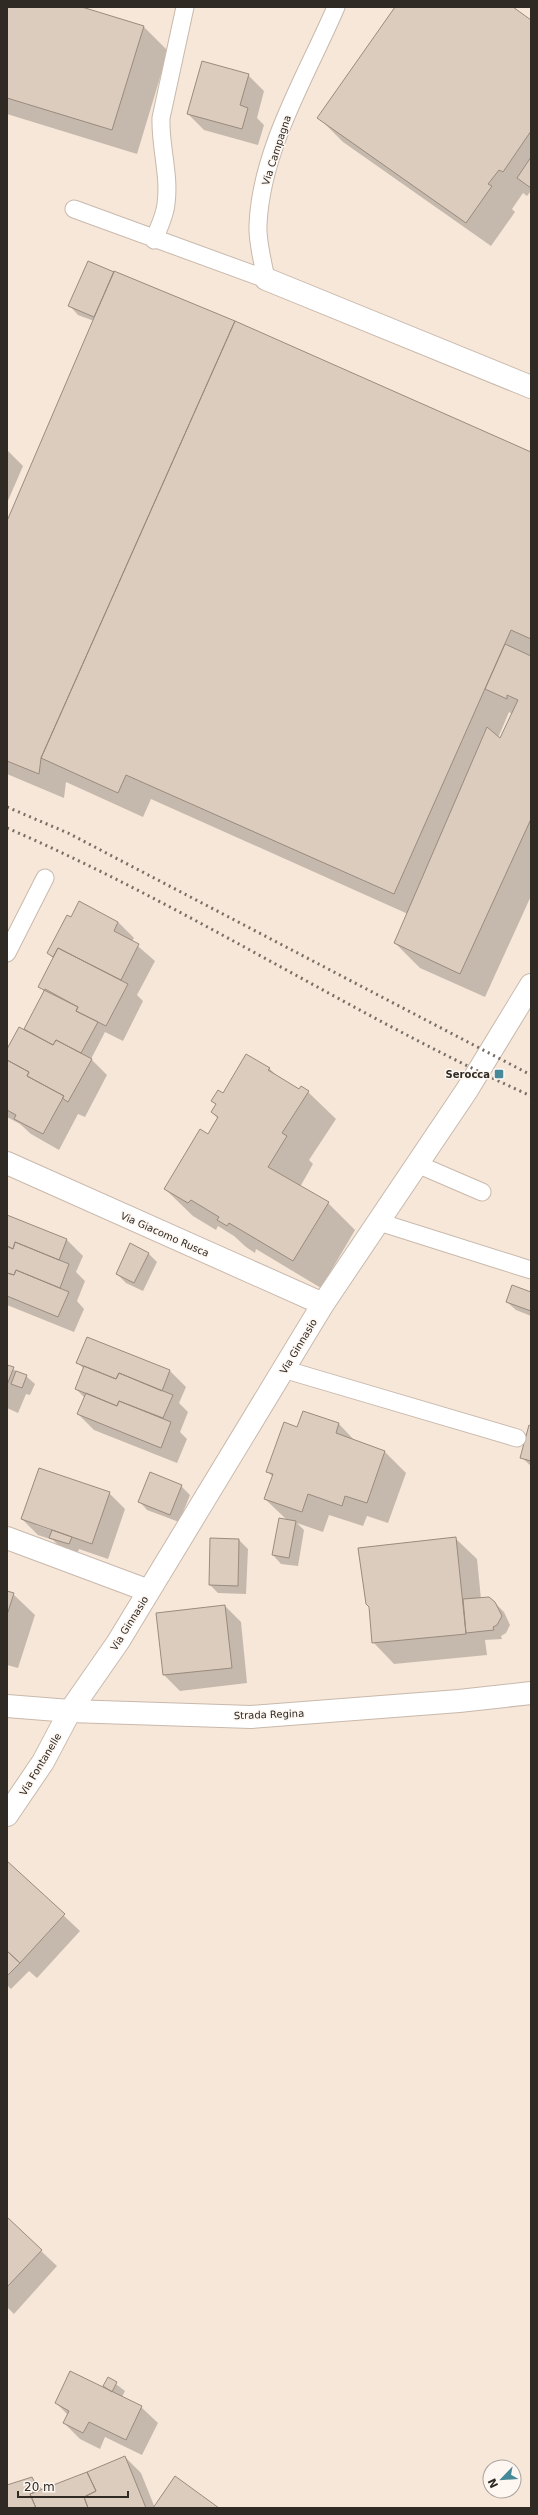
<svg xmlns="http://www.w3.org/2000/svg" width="538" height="2515" viewBox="0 0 538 2515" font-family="'DejaVu Sans',sans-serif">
  <rect width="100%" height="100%" fill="#f7e7d9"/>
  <path fill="#0003" fill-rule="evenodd" d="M7,7h72l65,20 24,24 -31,103 -130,-40z
    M396,7h116l19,14v170l-4,5 -4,-3 -11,16 3,3 -24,34 -148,-104 -24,-24z
    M248,75l16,16 -7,27 7,7 -6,20 -54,-15 -16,-16z
    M88,263l443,191v442l-46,101 -65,-29 -25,-25 13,-29 -257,-115 -8,18 -77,-35 -2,16 -57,-24v-250l87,-203 -16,-6 -8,-9zM509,712l3,2 -12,25 -2,-1z
    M7,450l16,16 -16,37z
    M72,919l46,3 16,16 -2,3 23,20 -18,34 6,6 -20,40 -18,-9 -14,27 16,16 -22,42 -7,-3 -19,36 -28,-16 -11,-10 -13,-7v-66l17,-20 21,-39 -6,-6 15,-27 -6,-6z
    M269,1068l10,10 21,13 8,1 28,27 -27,41 4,4 -13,23 28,16 27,27 -34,58 -65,-39 -1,4 -9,-6 -12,-11 -16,-10 -2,4 -23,-14 -28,-27 43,-54 10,-16 -6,-7 4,-7 -3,-4z
    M7,1216l60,24 16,16 -7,16 9,9 -8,20 7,8 -10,23 -67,-27z
    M148,1253l9,9 -14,29 -17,-8 -9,-9z
    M531,1293v23l-15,-6 -9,-8z
    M88,1338l82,33 16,16 -7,16 9,9 -8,20 7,7 -10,24 -83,-33 -16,-16 7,-16 -9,-9 8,-20 -6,-6z
    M7,1366l19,10 9,8 -5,11 -4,-1 -8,19 -11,-5z
    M304,1412l35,12 17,18 29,10 21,21 -18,50 -21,-7 -4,10 -34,-11 -6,17 -26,-9 7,7 -6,36 -17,-2 -8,-9 14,-35 -22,-21 8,-22 -6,-6 31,-43z
    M531,1427v39l-10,-9z
    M181,1486l9,9 -11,27 -32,-12 -8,-9z
    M109,1493l16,16 -17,50 -29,-10 -1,3 -19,-6 -6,-6 -15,-5 -16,-16zM37,1524l16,5v2l-17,-6z
    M455,1538l22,21 4,40 14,4 9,9 6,13 -4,8 -5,3 1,3 -17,1 2,15 -93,9 -21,-22z
    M211,1539l28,1 9,9 -2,45 -28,-1 -8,-8z
    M7,1592l6,2 22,21 -17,53 -11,-3z
    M225,1606l16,16 6,61 -67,8 -16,-16 -7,-61z
    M7,1862l73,69 -43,47 -8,-7 -18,18 -4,-4z
    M7,2219l50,47 -43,48 -7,-7z
    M108,2378l17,13 -3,6 19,10 17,16 -16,32 -37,-18 -5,12 -20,-10 -16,-16 4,-8 -12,-12 51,-14 -3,-3z
    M125,2457l16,16 14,35h62h-210v-22l25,-8 11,12z"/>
  <path fill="#dbccbe" stroke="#9a8b7e" d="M7,7h75l62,19 -32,104 -105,-32z
    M395,7h118l18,13v111l-28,41 -4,-2 -11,14 4,2 -26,37 -149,-105z
    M202,61l47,13 -9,31 8,3 -6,21 -55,-15z
    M531,157v31l-14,-10z
    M88,261l26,11 -20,45 -26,-11z
    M114,271l121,50 -194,437 -2,16 -32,-13v-240z
    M235,321l296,131v187l-20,-9 -117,264 -268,-119 -8,18 -77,-35z
    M505,644l26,12v163l-71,155 -66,-31 93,-216 13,11 18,-38 -11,-5v4l-22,-10z
    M79,901l39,21 -4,9 25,13 -18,36 -63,-32 -5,9 -6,-4 20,-38 4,2z
    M58,948l70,36 -22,42 -30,-15 2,-4 -40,-20z
    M45,989l33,18 -2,4 22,11 -17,31 -25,-13 -3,5 -29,-16z
    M19,1027l34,18 3,-5 36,19 -24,43 -6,-4 2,-2 -37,-20 2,-4 -22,-12v-11z
    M246,1054l24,14 -2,2 31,19 2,-3 8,5 -27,42 5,3 -19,31 61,35 -36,59 -64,-38 -2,3 -10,-6 2,-3 -28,-17 -3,3 -24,-14 36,-60 8,5 10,-17 -7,-5 5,-8 -5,-3 7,-11 5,3z
    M7,1060l22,12 -2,4 37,20 -21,38 -29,-15 2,-4 -9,-5z
    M7,1215l60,24 -8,21 -44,-18 -2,7 -6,-3z
    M15,1242l54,22 -9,24 -44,-18 -2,5 -7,-2v-27l6,3z
    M130,1243l19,10 -15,30 -18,-9z
    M16,1270l53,22 -11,25 -51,-21v-23l7,2z
    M512,1285l19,7v19l-25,-9z
    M87,1337l83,33 -8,21 -43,-18 -3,6 -40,-16z
    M7,1365l7,2 -7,18z
    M84,1366l32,13 3,-6 54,22 -10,23 -44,-17 -2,5 -42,-17z
    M16,1371l11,4 -5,13 -11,-4z
    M86,1393l31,13 2,-5 52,21 -10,26 -84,-34z
    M303,1411l36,12 -3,10 49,18 -18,52 -22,-7 -3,10 -34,-12 -6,18 -38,-13 9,-25 -7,-2 18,-50 13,5z
    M529,1425l2,1v35l-11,-3z
    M39,1468l71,24 -18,52 -71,-25z
    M150,1472l32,13 -12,30 -32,-13z
    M279,1518l17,3 -7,37 -17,-3z
    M52,1530l20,7 -3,7 -20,-6z
    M456,1537l10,97 -94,9 -3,-36 -3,-3 -8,-56z
    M210,1538l29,1 -1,47 -29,-1z
    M7,1591l7,2 -7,22z
    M489,1597l6,5 7,14 -5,9 -4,2 1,3 -28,3 -3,-34z
    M225,1605l7,63 -69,7 -7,-62z
    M7,1861l58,53 -45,49 -13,-12z
    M7,1951l13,12 -13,13z
    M7,2217l35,33 -35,37z
    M70,2371l72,35 -16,34 -37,-18 -6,11 -20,-10 6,-12 -14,-8z
    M108,2377l9,5 -5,10 -9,-6z
    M125,2456l21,52h-58l-4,-11 12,-6 -9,-19z
    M87,2472l9,19 -12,6 4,11h-52l-6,-14z
    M175,2476l44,32h-66z
    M32,2477l7,14 -9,3 6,14h-29v-23z"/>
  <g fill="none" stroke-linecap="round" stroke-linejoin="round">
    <defs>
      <path id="lane" d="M74,209l192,70c-3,-17 -9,-37 -8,-54 3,-76 49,-150 78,-218
        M154,240c4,-11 11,-24 12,-36 4,-29 -6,-57 -5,-86l24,-111
        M7,953l38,-75
        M417,1164l65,28
        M379,1222l152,48
        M283,1369l234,69"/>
      <path id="street" d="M266,279l265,108
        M7,1163l316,141
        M7,1538l142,53
        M7,1815l36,-53 27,-51 48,-69 205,-338 144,-214 64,-105"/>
      <path id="secondary" d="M7,1706l63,5 181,6 208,-16 72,-8"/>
    </defs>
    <use href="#lane" stroke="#c8b9ac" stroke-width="19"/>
    <use href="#street" stroke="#c8b9ac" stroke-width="24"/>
    <use href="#secondary" stroke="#c8b9ac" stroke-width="24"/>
    <use href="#lane" stroke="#fff" stroke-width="17"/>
    <use href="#street" stroke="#fff" stroke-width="22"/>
    <use href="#secondary" stroke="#fff" stroke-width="22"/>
    <path stroke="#786f66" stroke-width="3" stroke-dasharray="2 4" stroke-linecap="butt" d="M7,807l61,26 463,242
      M7,828c181,78 345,187 524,268"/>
  </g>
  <rect fill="#468999" stroke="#fdf6f1" stroke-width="1.5" x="494" y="1069" width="10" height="10" rx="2"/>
  <g text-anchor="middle" stroke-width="3" stroke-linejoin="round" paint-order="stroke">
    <g font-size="10" fill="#2f2a24" stroke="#fdf6f1">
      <text transform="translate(276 150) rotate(-72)" y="4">Via Campagna</text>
      <text transform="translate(165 1234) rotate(24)" y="4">Via Giacomo Rusca</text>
      <text transform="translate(298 1346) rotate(-59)" y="4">Via Ginnasio</text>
      <text transform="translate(129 1623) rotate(-58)" y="4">Via Ginnasio</text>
      <text transform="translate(269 1714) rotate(-2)" y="4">Strada Regina</text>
      <text transform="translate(40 1764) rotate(-59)" y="4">Via Fontanelle</text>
    </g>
    <g font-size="10" font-weight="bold" fill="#2f2a24" stroke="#fdf6f1" text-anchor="end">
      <text x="490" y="1078">Serocca</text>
    </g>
  </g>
  <rect width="538" height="2515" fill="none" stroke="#2f2a24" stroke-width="16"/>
  <g transform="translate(502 2479) rotate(245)"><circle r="19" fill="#fdf6f1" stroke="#aba49f"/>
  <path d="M0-3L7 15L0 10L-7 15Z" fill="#468999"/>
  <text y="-6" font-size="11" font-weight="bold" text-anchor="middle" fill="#2f2a24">N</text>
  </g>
  <path d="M18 2491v6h110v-6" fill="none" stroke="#2f2a24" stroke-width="2"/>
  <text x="24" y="2491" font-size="12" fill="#2f2a24" stroke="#fdf6f1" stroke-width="3" paint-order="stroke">20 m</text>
</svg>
